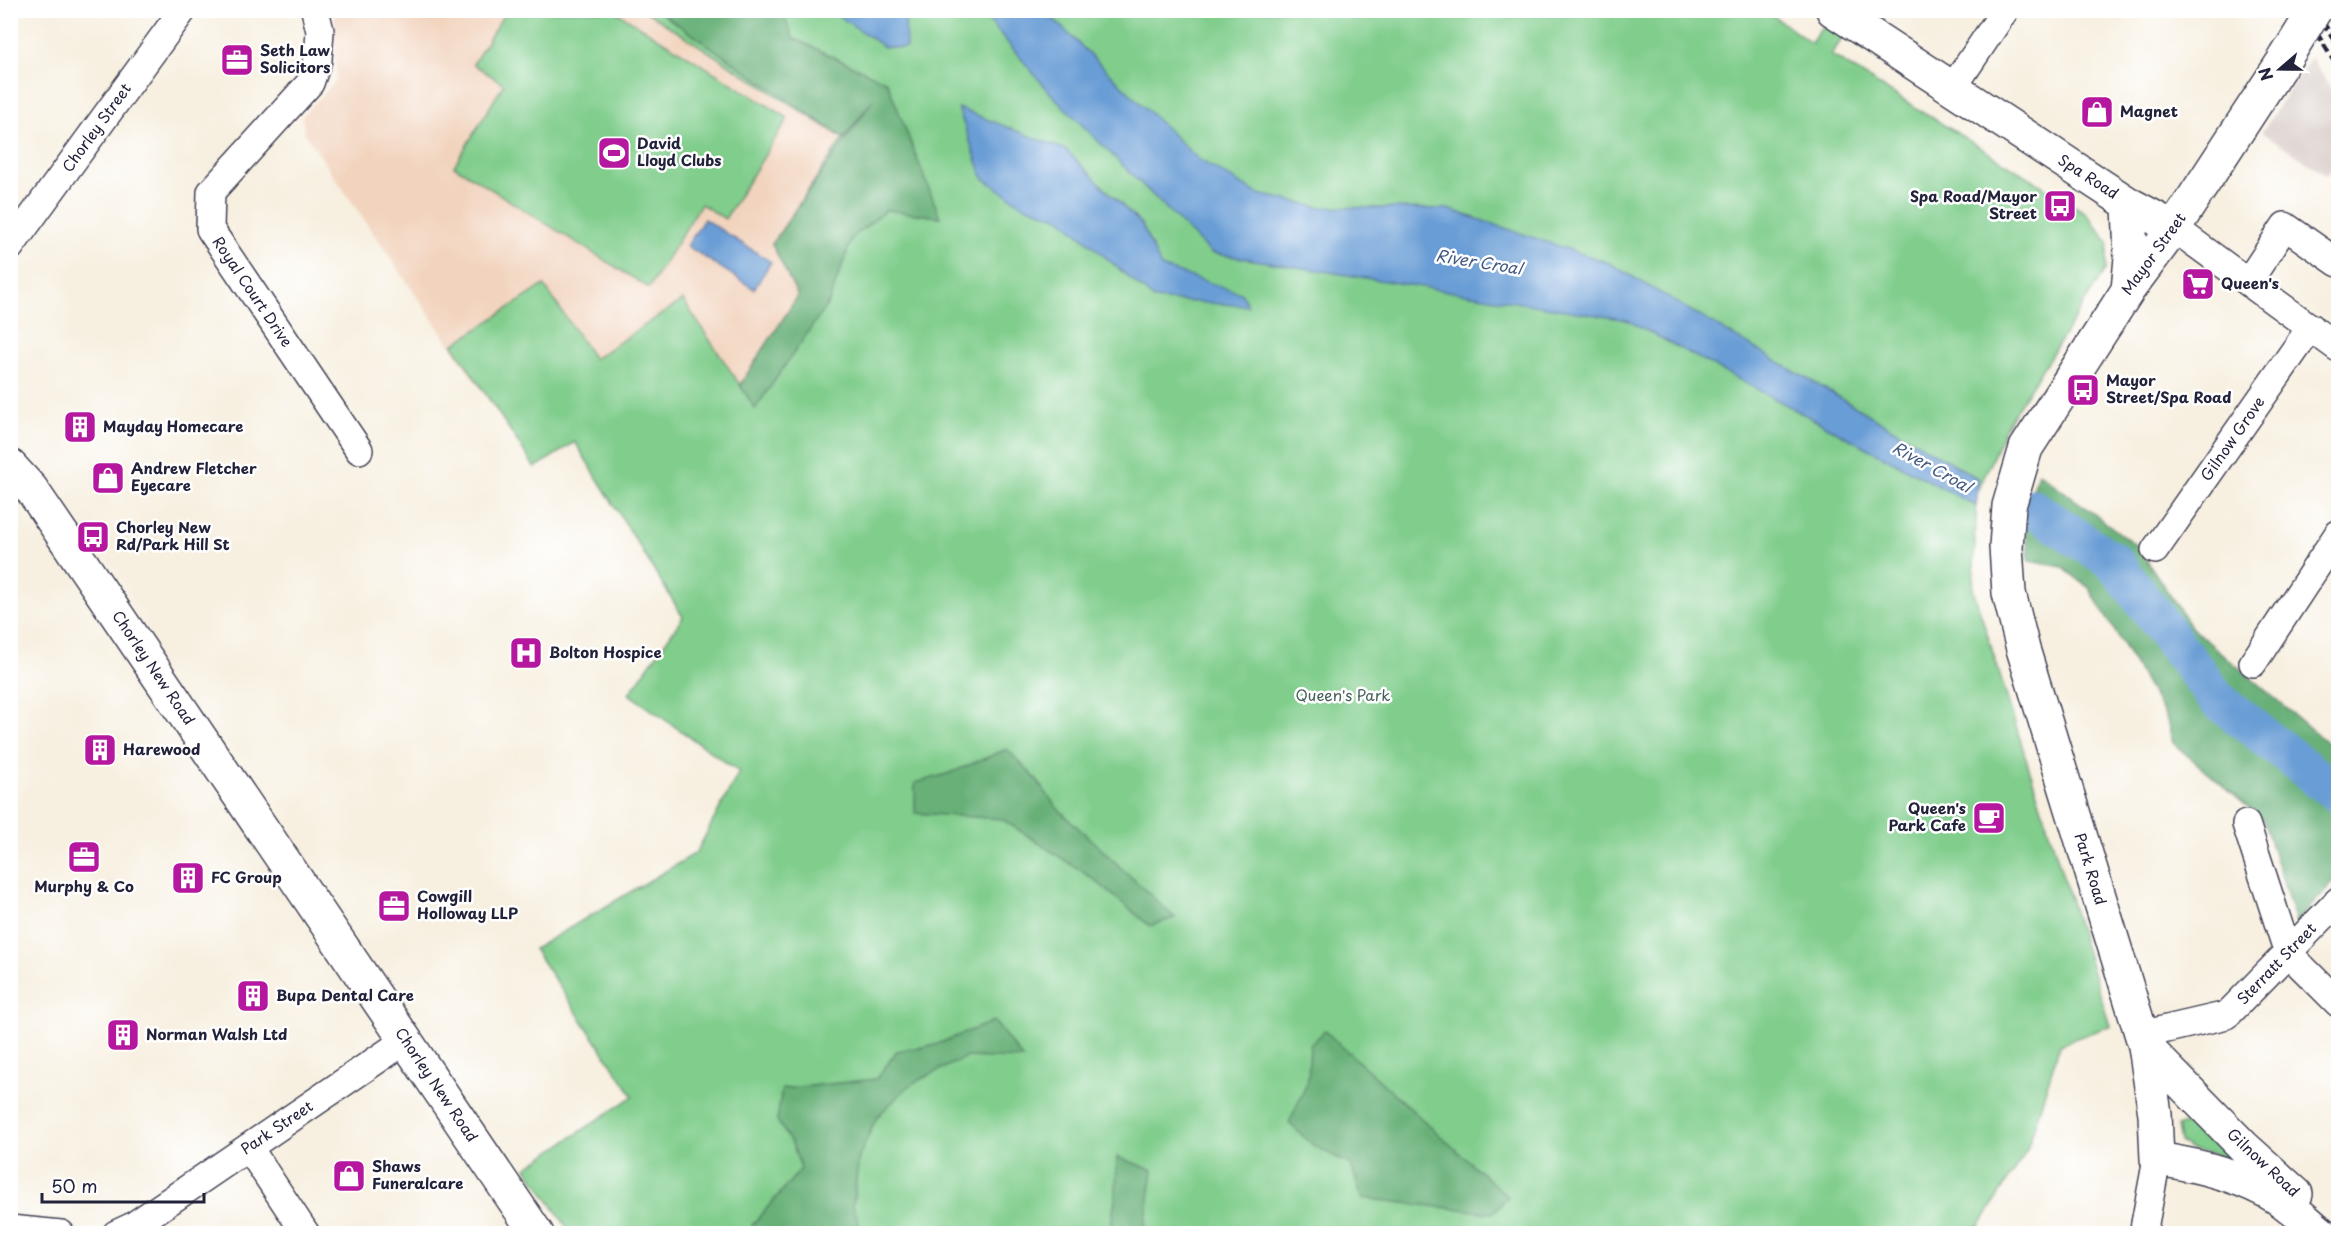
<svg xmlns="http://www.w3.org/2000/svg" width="2349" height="1244" viewBox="0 0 2349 1244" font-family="'Playpen Sans',sans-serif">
  <rect width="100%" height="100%" fill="#fff"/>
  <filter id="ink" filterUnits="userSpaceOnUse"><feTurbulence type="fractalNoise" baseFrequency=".0167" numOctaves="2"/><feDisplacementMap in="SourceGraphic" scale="12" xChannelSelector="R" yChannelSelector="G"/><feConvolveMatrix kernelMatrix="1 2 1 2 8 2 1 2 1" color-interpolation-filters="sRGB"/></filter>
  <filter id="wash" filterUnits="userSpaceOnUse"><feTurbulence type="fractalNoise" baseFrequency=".008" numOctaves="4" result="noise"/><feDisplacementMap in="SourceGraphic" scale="24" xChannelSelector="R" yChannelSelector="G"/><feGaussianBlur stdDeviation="1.35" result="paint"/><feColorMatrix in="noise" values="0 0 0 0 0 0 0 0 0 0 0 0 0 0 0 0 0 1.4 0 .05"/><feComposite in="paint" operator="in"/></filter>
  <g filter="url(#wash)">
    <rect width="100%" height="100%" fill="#f7efdf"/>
    <path fill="#f2d4be" d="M645,10l199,128 -72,106 26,52 -58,89 -113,21 -92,62 -230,-334 -3,-18 34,-35 -2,-70z"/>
    <path fill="#cfc0ba" d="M2311,57l27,43v59l-11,17 -65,-44z"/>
    <path fill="#80cd8c" stroke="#517864" stroke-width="1.5" d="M1765,10l46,33 22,-32 20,12 -22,32 255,158 22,29 -2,27 -99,155 -30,70 -4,95 137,437 -50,18 -33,106 -52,83h-1404l-45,-65 107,-72 -99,-147 162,-96 43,-81 -110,-78 54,-77 -108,-175 -40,26 -82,-123 91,-60 50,74 89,-59 57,85 58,-89 -26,-52 71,-106 -198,-127z
      M506,11h109l173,107 -63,101 -24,-15 -52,84 -195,-122 50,-82 -31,-20z
      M2193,1122l34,27 2,8 -38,-7 -11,-8 -3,-16z"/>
    <path fill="#68b078" stroke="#45695a" stroke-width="1.5" d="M658,11h124l11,27 94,44 53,135 -54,-7 -34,28 -23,64 -74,107 -15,-24 58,-89 -26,-52 101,-144 -29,38z
      M2038,472l99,74 55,82 146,124v126l-42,44 -33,-102 -90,-77 -7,-26 -77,-129 -27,-21 -33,-6 -4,-44z
      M1007,749l29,30 21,29 118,110 -25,8 -58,-48 -90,-59 -87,-6v-30l35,-10z
      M994,1021l29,38 -57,-2 -55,27 -34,33 -18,40 -6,48 9,28h-112l3,-9 48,-55 -8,-23 -16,-26 5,-31 94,-10 21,-28 38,-6z
      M1325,1031l12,11 171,155 -16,16 -130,-15 -11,-33 -38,-20 -24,-22 19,-42 2,-36z
      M1117,1157l36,13 -9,63h-34l6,-41z"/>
    <path fill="#699dd5" stroke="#466088" stroke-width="1.5" d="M832,11h73l1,37 -22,-1z
      M981,11h64l153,148 60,35 61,13 129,2 161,54 370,216 -3,27 -349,-186 -416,-67 -160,-159z
      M958,108l108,42 76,75 19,42 80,26 7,13 -94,-7 -94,-81 -36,-12 -41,-28z
      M704,219l67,43 -17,27 -67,-43z"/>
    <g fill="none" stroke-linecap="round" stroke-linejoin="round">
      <path stroke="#699dd5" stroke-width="39" d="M2032,508l82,54 104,138 120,94"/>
    </g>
  </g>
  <g filter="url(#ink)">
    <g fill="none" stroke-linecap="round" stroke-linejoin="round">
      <defs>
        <path id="minor" d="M315,10l5,21 -2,29 -8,23 -99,109 -1,37 149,221
          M1952,89l53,-79
          M2174,228l164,120
          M10,247l173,-237
          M2248,282l37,-56 53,37
          M2155,550l156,-223
          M2253,663l85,-129
          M2246,824l42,129 50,50
          M2141,1035l86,-20 111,-114
          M249,1148l57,86
          M10,1229l51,5
          M116,1234l17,-8 273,-186
          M2143,1234l14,-75"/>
        <path id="major" d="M1833,10l296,194 45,24
          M2286,57l-112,171 -46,62 -102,158 -17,58 -3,41 3,46 14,56 122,397 10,68 2,45c41,6 86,17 121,39 15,10 29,24 44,36
          M2128,290l3,-32 -2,-54
          M10,466l22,24 505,744
          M2145,1046l99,101 52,47"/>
      </defs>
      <use href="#minor" stroke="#424154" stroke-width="30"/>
      <use href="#major" stroke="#424154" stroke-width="36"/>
      <use href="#minor" stroke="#fff" stroke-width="27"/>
      <use href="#major" stroke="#fff" stroke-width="33"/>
      <path stroke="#22223b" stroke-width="4.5" stroke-dasharray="9 4.5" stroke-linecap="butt" d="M2303,10l35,58
        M2316,10l22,37"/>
      <defs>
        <path id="major-bridge" d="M2286,57l29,-47"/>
      </defs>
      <use href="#major-bridge" stroke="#424154" stroke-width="36" stroke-linecap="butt"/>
      <use href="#major-bridge" stroke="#fff" stroke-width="33"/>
    </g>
  </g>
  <defs>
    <symbol id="office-square" viewBox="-11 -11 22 22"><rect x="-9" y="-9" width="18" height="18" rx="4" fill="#b5179e" stroke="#fff"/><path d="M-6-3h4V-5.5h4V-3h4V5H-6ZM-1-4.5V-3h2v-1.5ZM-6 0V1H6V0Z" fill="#fff"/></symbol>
    <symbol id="shop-square" viewBox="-11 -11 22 22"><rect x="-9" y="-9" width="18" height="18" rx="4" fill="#b5179e" stroke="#fff"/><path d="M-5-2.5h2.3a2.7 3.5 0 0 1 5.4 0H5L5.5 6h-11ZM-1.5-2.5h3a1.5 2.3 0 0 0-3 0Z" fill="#fff"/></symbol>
    <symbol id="stadium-square" viewBox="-11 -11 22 22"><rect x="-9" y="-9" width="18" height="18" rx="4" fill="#b5179e" stroke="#fff"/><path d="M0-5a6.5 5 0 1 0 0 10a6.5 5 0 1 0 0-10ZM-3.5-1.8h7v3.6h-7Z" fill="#fff"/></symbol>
    <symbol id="bus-square" viewBox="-11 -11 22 22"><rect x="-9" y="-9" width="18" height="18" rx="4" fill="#b5179e" stroke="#fff"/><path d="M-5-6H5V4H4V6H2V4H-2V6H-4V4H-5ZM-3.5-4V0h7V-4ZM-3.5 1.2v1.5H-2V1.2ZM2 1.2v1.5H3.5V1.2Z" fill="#fff"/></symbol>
    <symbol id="supermarket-square" viewBox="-11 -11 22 22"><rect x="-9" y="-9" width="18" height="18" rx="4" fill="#b5179e" stroke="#fff"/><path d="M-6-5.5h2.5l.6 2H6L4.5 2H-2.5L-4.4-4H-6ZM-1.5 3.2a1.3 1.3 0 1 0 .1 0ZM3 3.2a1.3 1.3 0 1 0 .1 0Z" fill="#fff"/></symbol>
    <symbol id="building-square" viewBox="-11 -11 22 22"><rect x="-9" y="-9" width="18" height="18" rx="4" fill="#b5179e" stroke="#fff"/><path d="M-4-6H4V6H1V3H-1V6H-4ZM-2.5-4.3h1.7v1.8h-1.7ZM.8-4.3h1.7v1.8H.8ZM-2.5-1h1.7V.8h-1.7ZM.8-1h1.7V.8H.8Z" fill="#fff"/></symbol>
    <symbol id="hospital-square" viewBox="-11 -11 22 22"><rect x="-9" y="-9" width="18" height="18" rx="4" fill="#b5179e" stroke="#fff"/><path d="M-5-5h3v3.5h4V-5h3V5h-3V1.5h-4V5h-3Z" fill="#fff"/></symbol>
    <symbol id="cafe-square" viewBox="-11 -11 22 22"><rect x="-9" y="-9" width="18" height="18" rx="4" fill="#b5179e" stroke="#fff"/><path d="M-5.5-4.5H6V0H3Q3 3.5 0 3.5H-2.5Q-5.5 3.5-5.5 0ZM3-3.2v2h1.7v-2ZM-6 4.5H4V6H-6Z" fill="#fff"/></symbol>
  </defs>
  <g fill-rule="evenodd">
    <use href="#office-square" x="218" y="41" width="38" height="38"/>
    <use href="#shop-square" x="2078" y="93" width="38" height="38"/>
    <use href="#stadium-square" x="595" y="134" width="38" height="38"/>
    <use href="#bus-square" x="2041" y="187" width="38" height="38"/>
    <use href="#supermarket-square" x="2179" y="265" width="38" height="38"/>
    <use href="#bus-square" x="2064" y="371" width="38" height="38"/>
    <use href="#building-square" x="61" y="408" width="38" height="38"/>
    <use href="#shop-square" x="89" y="459" width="38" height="38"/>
    <use href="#bus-square" x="74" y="518" width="38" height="38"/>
    <use href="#hospital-square" x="507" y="634" width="38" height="38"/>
    <use href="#building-square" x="81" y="731" width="38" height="38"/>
    <use href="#cafe-square" x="1970" y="799" width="38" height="38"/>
    <use href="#office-square" x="65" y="838" width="38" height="38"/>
    <use href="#building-square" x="169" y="859" width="38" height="38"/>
    <use href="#office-square" x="375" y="887" width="38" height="38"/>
    <use href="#building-square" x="234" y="977" width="38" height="38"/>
    <use href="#building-square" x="104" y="1016" width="38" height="38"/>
    <use href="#shop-square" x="330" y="1157" width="38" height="38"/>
  </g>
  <g text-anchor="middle" stroke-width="5" stroke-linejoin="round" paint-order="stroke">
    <g font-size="15" font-weight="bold" fill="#22223b" stroke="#fff" text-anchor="start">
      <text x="260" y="56">Seth Law<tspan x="260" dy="17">Solicitors</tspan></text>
      <text x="2120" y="117">Magnet</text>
      <text x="637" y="149">David<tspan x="637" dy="17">Lloyd Clubs</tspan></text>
      <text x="2037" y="202" text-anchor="end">Spa Road/Mayor<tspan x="2037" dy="17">Street</tspan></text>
      <text x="2221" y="289">Queen's</text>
      <text x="2106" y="386">Mayor<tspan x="2106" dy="17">Street/Spa Road</tspan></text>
      <text x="103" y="432">Mayday Homecare</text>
      <text x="131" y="474">Andrew Fletcher<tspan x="131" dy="17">Eyecare</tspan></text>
      <text x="116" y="533">Chorley New<tspan x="116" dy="17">Rd/Park Hill St</tspan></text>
      <text x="549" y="658">Bolton Hospice</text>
      <text x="123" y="755">Harewood</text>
      <text x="1966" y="814" text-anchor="end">Queen's<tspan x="1966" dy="17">Park Cafe</tspan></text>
      <text x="211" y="883">FC Group</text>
      <text x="84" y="892" text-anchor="middle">Murphy &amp; Co</text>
      <text x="417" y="902">Cowgill<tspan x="417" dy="17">Holloway LLP</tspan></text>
      <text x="276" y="1001">Bupa Dental Care</text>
      <text x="146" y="1040">Norman Walsh Ltd</text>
      <text x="372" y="1172">Shaws<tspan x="372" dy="17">Funeralcare</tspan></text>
    </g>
    <g font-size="15" fill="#22223b" stroke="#fff">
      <text transform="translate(97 128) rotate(-54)" y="5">Chorley Street</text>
      <text transform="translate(2088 177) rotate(33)" y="5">Spa Road</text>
      <text transform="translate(2154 254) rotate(-54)" y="5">Mayor Street</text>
      <text transform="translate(252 292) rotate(56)" y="5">Royal Court Drive</text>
      <text transform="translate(2233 439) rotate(-55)" y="5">Gilnow Grove</text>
      <text transform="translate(153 668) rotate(56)" y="5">Chorley New Road</text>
      <text transform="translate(2090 869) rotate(73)" y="5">Park Road</text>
      <text transform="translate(2277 964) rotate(-46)" y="5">Sterratt Street</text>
      <text transform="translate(436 1085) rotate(56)" y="5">Chorley New Road</text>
      <text transform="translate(277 1128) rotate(-34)" y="5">Park Street</text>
      <text transform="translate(2263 1163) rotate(43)" y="5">Gilnow Road</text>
    </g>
    <g font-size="15" fill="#435e57" stroke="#fff">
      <text x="1343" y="701">Queen's Park</text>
    </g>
    <g font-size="16" font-style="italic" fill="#425980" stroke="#fff">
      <text transform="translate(1479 262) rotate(9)" y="6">River Croal</text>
      <text transform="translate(1932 467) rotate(29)" y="6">River Croal</text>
    </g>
  </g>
  <rect width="2349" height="1244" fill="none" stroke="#fff" stroke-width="36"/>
  <g transform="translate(2280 69) rotate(250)" stroke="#ffffff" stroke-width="4.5" paint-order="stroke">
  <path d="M0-4.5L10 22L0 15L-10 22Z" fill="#22223b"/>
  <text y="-9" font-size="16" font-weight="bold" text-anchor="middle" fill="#22223b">N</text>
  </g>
  <path d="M42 1193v9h162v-9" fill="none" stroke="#22223b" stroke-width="3"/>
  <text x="51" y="1193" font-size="18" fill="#22223b" stroke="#ffffff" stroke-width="4.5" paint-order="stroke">50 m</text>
</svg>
